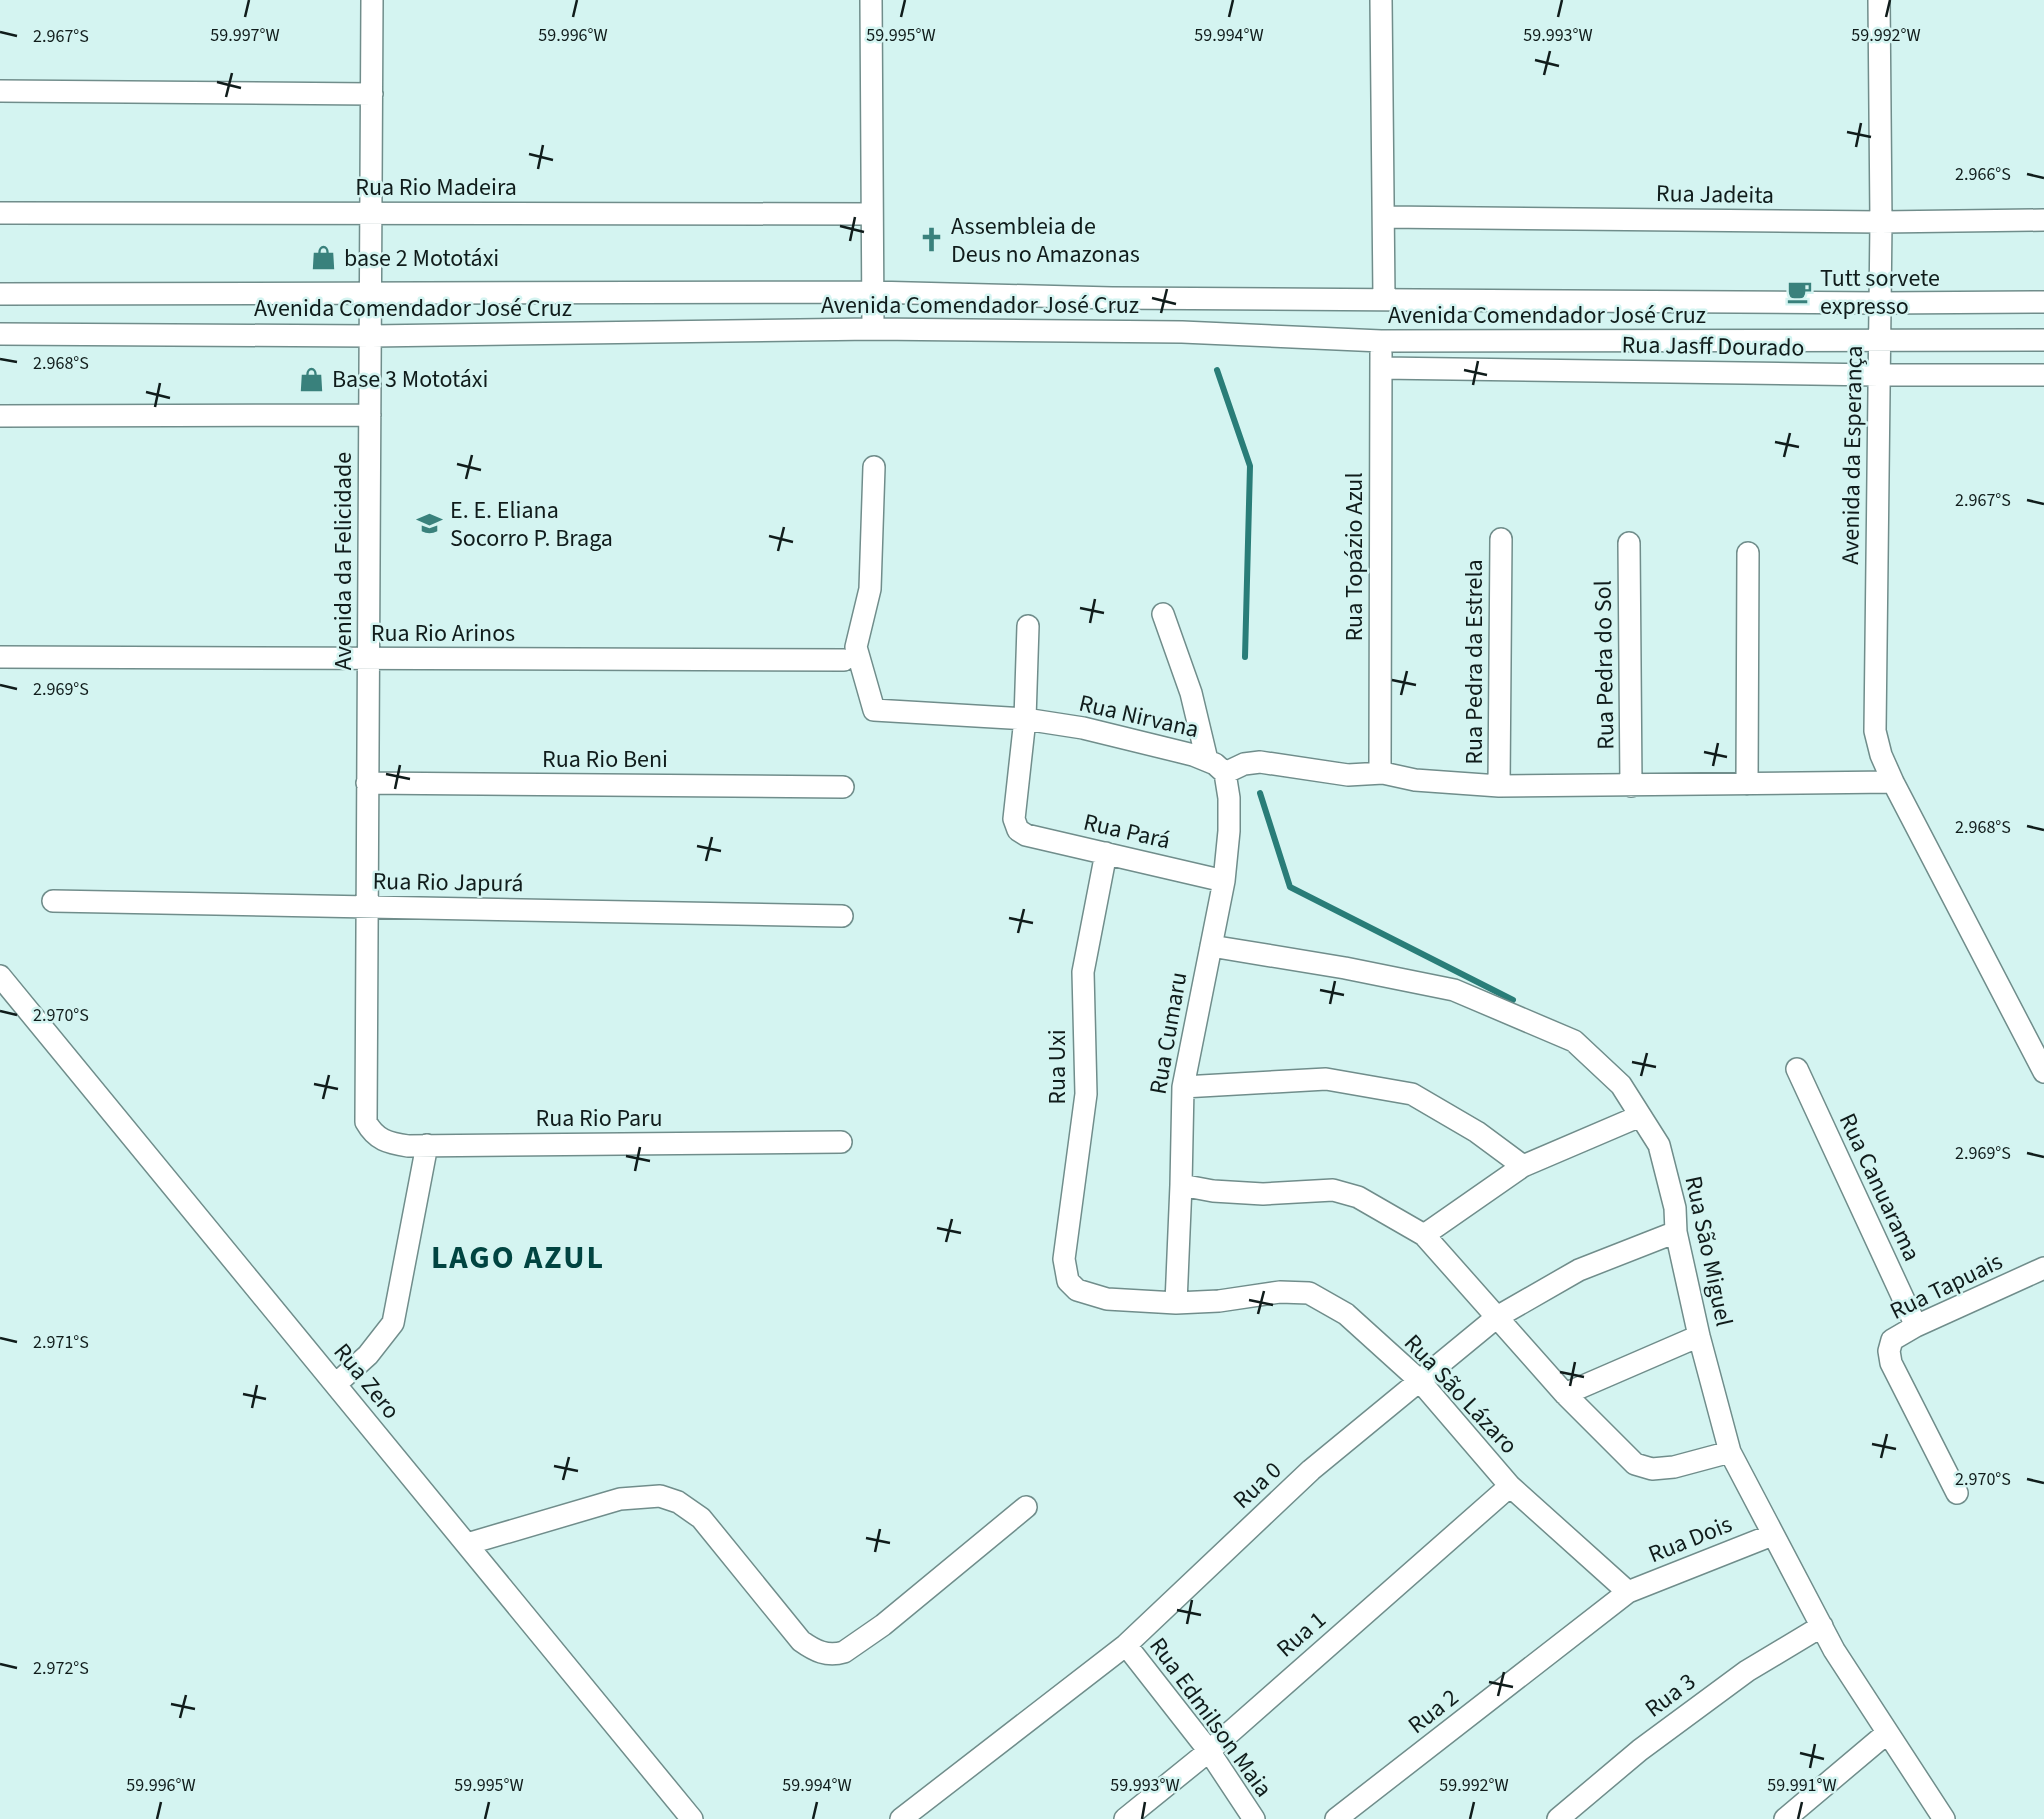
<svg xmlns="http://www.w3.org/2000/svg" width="2044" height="1819" viewBox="0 0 2044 1819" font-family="'Source Sans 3',sans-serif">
  <rect width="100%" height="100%" fill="#d4f4f1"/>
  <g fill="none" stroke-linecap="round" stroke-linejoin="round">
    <path stroke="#297d78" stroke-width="6" d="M1217,370l33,96 -5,191
      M1260,793l30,94 223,113"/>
    <defs>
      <path id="street" d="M372,0l-6,1122c10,18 22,21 42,24l433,-4
        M871,0l2,329
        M1381,0l3,298
        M1879,0l2,222 -6,509 6,24 12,27 151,290
        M0,91l372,3
        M0,213l872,1
        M1385,217l496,5 163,-2
        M0,294l872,-2 240,6 768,5 164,-1
        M0,334l372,2 501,-7 309,3 199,9 663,-1
        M1381,353l-1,412 3,8
        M1381,368l498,7h165
        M0,416l370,-1
        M874,467l-4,122 -14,58 18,63 151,9 58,9 110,27 22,9 10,9 4,25v33l-5,50 -41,206 -2,98 -5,118
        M1629,543l2,243
        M1163,614l28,79 16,67
        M1028,626l-3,93 -11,100 4,11 8,5 198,46
        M0,657l844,3
        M1225,773l19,-9 16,-2 88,13 35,-2 32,7 84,6 394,-4
        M367,783l476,4
        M1747,784l1,-231
        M1499,786l2,-247
        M1106,853l-23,119 3,122 -22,165 4,22 9,9 30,9 69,4 43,-2 61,-9 29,1 37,21 73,66 91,106 118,106
        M53,901l789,15
        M1211,946l134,22 109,22 120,51 47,44 38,60 16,63 1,24 23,104 31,116 104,198 110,169
        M0,976l692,843
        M1797,1069l119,257
        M1183,1087l143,-8 86,15 65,38 46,34
        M1181,1185l32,6 50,3 70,-4 25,7 66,38 141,159 70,70 17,5 22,-2 56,-15
        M1424,1235l99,-69 117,-50
        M336,1384l32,-29 25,-32 34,-178
        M1565,1394l134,-58
        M1957,1493l-66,-130 -2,-12 3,-11 24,-14 128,-58
        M467,1544l153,-45 40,-3 18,6 23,16 100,123c14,10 26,16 43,11l39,-27 143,-118
        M1126,1645l83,106 45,68
        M901,1819l225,-174 185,-175 186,-153 82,-47 97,-38
        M1125,1819l84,-68 301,-265
        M1336,1819l292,-227 144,-57
        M1558,1819l82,-69 107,-79 75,-45
        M1785,1819l102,-86"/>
    </defs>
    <use href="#street" stroke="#708d8b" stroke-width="24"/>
    <use href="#street" stroke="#fff" stroke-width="21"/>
  </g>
  <path fill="none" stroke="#101c1b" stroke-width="2.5" d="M245,17l4,-17M573,17l4,-17M901,17l4,-17M1229,17l4,-17M1558,17l4,-17M1886,17l4,-17M0,32l17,4M1535,60l24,6M1544,75l6,-24M217,82l24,6M226,97l6,-24M1847,132l24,5M1856,147l5,-24M529,154l24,6M538,169l5,-24M2027,174l17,4M840,226l24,6M850,241l5,-24M1152,298l24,6M1161,313l6,-24M0,359l17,3M1464,370l23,5M1473,385l5,-24M146,392l24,6M155,407l5,-24M1775,442l24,5M1784,457l6,-24M457,464l24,6M466,479l6,-24M2027,500l17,4M769,536l24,6M778,551l6,-24M1080,608l24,5M1090,623l5,-24M1392,680l24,5M0,685l17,4M1401,695l6,-24M1704,752l23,5M1713,766l5,-23M386,774l24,5M395,789l5,-24M2027,826l17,4M697,846l24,5M706,861l6,-24M1009,918l24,5M1018,933l6,-24M1320,990l24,5M1330,1004l5,-23M0,1011l17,4M1632,1062l24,5M1641,1076l6,-23M314,1084l24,5M323,1099l6,-24M2027,1153l17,4M626,1156l24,5M635,1171l5,-24M937,1228l24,5M946,1242l6,-23M1249,1300l24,5M1258,1314l6,-23M0,1338l17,4M1560,1372l24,5M1570,1386l5,-24M243,1394l23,5M252,1408l5,-23M1872,1444l24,5M1881,1458l6,-24M554,1466l24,5M2027,1479l17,4M563,1480l6,-23M866,1538l24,5M875,1552l5,-23M1177,1610l24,5M1187,1624l5,-24M0,1664l17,4M1489,1682l24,5M1498,1696l6,-24M171,1704l24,5M180,1718l6,-23M1800,1753l24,6M1810,1768l5,-24M157,1819l4,-17M485,1819l4,-17M813,1819l4,-17M1142,1819l3,-17M1470,1819l4,-17M1798,1819l4,-17"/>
  <defs>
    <symbol id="church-bare" viewBox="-9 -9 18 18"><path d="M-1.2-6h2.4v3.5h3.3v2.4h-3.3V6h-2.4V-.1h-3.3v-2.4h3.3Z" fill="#39817c" stroke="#d4f4f1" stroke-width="2.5" paint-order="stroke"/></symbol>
    <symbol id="shop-bare" viewBox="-9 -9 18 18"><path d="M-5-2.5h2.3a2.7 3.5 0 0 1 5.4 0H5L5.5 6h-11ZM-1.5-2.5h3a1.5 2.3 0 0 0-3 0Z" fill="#39817c" stroke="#d4f4f1" stroke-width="2.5" paint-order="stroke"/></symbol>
    <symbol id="cafe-bare" viewBox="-9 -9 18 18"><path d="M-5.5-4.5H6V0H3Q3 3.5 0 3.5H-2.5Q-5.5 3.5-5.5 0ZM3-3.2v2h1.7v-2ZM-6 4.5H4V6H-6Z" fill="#39817c" stroke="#d4f4f1" stroke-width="2.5" paint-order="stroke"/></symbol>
    <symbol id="school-bare" viewBox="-9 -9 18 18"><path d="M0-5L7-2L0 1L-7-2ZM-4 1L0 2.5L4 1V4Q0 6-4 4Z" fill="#39817c" stroke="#d4f4f1" stroke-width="2.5" paint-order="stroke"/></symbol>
  </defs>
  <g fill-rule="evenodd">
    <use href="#church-bare" x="914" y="222" width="35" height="35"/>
    <use href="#shop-bare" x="306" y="240" width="35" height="35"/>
    <use href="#cafe-bare" x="1782" y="274" width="35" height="35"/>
    <use href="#shop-bare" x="294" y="362" width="35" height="35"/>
    <use href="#school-bare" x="412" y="506" width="35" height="35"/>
  </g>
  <g text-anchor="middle" stroke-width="5" stroke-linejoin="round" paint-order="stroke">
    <g font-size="24" fill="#101c1b" stroke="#d4f4f1">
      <text x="436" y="195">Rua Rio Madeira</text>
      <text transform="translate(1715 194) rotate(1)" y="8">Rua Jadeita</text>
      <text x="980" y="313">Avenida Comendador José Cruz</text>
      <text x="413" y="316">Avenida Comendador José Cruz</text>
      <text x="1547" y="323">Avenida Comendador José Cruz</text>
      <text transform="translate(1713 346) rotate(1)" y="8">Rua Jasff Dourado</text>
      <text transform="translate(1852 455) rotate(-89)" y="8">Avenida da Esperança</text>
      <text transform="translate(1354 557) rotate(-90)" y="8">Rua Topázio Azul</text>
      <text transform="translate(343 561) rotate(-90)" y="8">Avenida da Felicidade</text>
      <text x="443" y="641">Rua Rio Arinos</text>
      <text transform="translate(1474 662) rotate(-90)" y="8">Rua Pedra da Estrela</text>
      <text transform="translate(1604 665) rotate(-91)" y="8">Rua Pedra do Sol</text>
      <text transform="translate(1139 716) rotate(13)" y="8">Rua Nirvana</text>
      <text x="605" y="767">Rua Rio Beni</text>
      <text transform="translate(1127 831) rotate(13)" y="8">Rua Pará</text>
      <text transform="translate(448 882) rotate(1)" y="8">Rua Rio Japurá</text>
      <text transform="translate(1168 1033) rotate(-80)" y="8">Rua Cumaru</text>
      <text transform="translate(1057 1067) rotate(-90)" y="8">Rua Uxi</text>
      <text x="599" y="1126">Rua Rio Paru</text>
      <text transform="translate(1880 1187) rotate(65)" y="8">Rua Canuarama</text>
      <text transform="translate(1709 1251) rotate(78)" y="8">Rua São Miguel</text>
      <text transform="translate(1946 1286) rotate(-26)" y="8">Rua Tapuais</text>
      <text transform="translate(367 1381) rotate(51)" y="8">Rua Zero</text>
      <text transform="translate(1461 1394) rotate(47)" y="8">Rua São Lázaro</text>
      <text transform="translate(1257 1485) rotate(-43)" y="8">Rua 0</text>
      <text transform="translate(1690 1539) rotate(-22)" y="8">Rua Dois</text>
      <text transform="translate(1301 1634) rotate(-41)" y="8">Rua 1</text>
      <text transform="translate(1670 1695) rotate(-37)" y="8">Rua 3</text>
      <text transform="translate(1433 1711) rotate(-38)" y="8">Rua 2</text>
      <text transform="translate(1211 1717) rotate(54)" y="8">Rua Edmilson Maia</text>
    </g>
    <g font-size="24" fill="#101c1b" stroke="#d4f4f1" text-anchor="start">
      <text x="951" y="234">Assembleia de<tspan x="951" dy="28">Deus no Amazonas</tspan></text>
      <text x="344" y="266">base 2 Mototáxi</text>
      <text x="1820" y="286">Tutt sorvete<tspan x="1820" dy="28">expresso</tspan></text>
      <text x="332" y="387">Base 3 Mototáxi</text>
      <text x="450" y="518">E. E. Eliana<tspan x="450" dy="28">Socorro P. Braga</tspan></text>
    </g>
    <g font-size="32" font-weight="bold" letter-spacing="2" fill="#014441" stroke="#d4f4f1">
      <text x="518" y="1268">LAGO AZUL</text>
    </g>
  </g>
  <g font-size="18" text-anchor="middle" fill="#101c1b" stroke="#d4f4f1" stroke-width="5" stroke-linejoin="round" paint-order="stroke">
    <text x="573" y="41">59.996°W</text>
    <text x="901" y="41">59.995°W</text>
    <text x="1229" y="41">59.994°W</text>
    <text x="1558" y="41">59.993°W</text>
    <text x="245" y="41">59.997°W</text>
    <text x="1886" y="41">59.992°W</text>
    <text x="61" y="42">2.967°S</text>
    <text x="1983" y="180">2.966°S</text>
    <text x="61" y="369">2.968°S</text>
    <text x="1983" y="506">2.967°S</text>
    <text x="61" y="695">2.969°S</text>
    <text x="1983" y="833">2.968°S</text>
    <text x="61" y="1021">2.970°S</text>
    <text x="1983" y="1159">2.969°S</text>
    <text x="61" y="1348">2.971°S</text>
    <text x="1983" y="1485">2.970°S</text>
    <text x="61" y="1674">2.972°S</text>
    <text x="161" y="1791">59.996°W</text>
    <text x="489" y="1791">59.995°W</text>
    <text x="817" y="1791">59.994°W</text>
    <text x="1145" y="1791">59.993°W</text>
    <text x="1474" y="1791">59.992°W</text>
    <text x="1802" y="1791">59.991°W</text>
  </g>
</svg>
